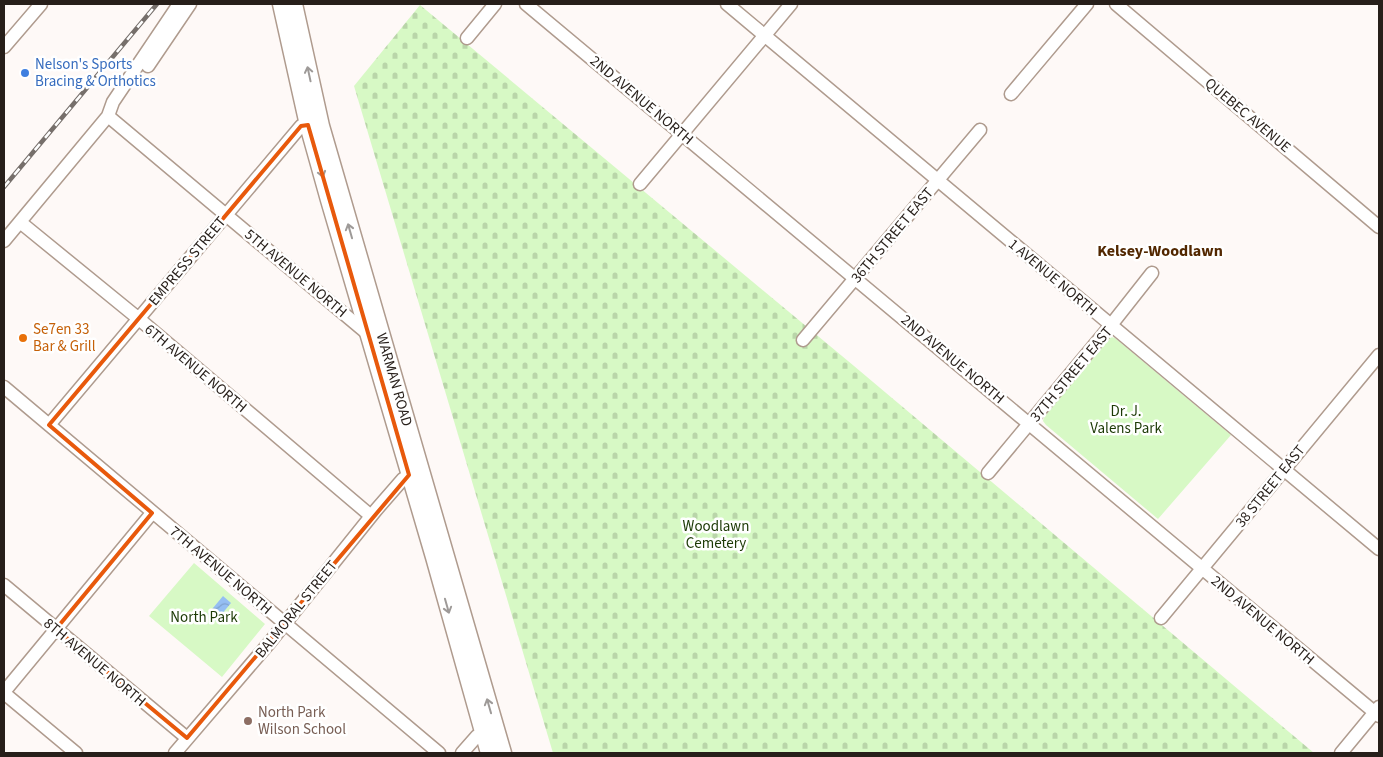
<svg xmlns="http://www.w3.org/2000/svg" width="1383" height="757" viewBox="0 0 1383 757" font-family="'Source Sans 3',sans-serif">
  <defs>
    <pattern id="cemetery-stones" width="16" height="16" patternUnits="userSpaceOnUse" patternTransform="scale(1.25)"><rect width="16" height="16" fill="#d7f9c5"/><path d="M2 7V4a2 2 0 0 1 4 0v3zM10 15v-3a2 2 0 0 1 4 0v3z" fill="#b9d5a9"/></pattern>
    <pattern id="water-waves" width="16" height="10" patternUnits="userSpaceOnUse" patternTransform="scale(1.25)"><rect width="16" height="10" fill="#95bef3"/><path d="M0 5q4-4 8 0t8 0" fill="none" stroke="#80a3d0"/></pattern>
  </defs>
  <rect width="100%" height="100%" fill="#fef9f7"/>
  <path fill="#d7f9c5" d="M1111,337l4,1 116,97 -73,84 -112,-94 -3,-4 1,-4 63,-78z
    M194,563l71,61 -43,53 -73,-61z"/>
  <path fill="url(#cemetery-stones)" d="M420,5l434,361 460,387h-761l-199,-667z"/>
  <path fill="url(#water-waves)" d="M223,596l8,7 -15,18 -8,-7z"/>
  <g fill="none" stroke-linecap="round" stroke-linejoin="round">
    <defs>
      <path id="minor" d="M526,4l853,712
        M727,4l652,545
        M1116,4l263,223
        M467,38l28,-34
        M4,47l37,-43
        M148,66l42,-62
        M1011,94l76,-90
        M108,116l260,218
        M640,184l151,-180
        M20,222l119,97 232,197
        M4,241l104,-125 5,-14 66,-98
        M803,340l177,-210
        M4,387l435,366
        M49,425l252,-299 7,-1
        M988,473l123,-148 41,-52
        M4,585l183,153
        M1161,618l218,-263
        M4,692l148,-179
        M4,693l72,60
        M175,753l95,-111 106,-132 27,-31 13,-6
        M462,753l15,-17 7,-1
        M1341,753l38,-46"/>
      <g id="major">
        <path d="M281,4l27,121 21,75 105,357 55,196"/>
        <path id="s1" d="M294,4l27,122 182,627"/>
      </g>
    </defs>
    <use href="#minor" stroke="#af9b8e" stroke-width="15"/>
    <use href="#major" stroke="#af9b8e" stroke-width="19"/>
    <use href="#minor" stroke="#fff" stroke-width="12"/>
    <use href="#major" stroke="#fff" stroke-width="16"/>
    <defs>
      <path id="rail" d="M4,187l153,-183"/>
    </defs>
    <use href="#rail" stroke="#766f6b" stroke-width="4.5"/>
    <use href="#rail" stroke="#fff" stroke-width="2.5" stroke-dasharray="8" stroke-linecap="butt"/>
  </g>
  <defs><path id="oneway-shaft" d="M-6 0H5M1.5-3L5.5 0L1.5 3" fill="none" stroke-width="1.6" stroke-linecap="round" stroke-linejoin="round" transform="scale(1.25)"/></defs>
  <g stroke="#9e9a98">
    <use href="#oneway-shaft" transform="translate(309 74) rotate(-102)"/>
    <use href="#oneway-shaft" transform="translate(321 170) rotate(75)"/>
    <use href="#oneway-shaft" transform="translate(350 231) rotate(-106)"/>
    <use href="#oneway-shaft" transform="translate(447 606) rotate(74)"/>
    <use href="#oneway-shaft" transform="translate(489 706) rotate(-106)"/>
  </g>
  <path fill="none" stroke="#e8590c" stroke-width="4" stroke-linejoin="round" d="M308,125l101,350 -222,263 -131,-109 96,-116 -103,-88 252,-299z"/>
  <circle fill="#3f7fe0" stroke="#fff" stroke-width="2" cx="25" cy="73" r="5"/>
  <circle fill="#e8710a" stroke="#fff" stroke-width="2" cx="23" cy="338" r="5"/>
  <circle fill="#8d6e63" stroke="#fff" stroke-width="2" cx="248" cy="721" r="5"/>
  <g text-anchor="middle" stroke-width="5" stroke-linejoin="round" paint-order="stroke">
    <g font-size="15" fill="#366cbe" stroke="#fff" text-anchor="start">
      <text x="35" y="69">Nelson's Sports<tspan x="35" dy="17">Bracing &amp; Orthotics</tspan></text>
    </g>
    <g font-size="15" fill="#271f1a" stroke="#fff">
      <text transform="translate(642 100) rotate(40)" y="5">2ND AVENUE NORTH</text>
      <text transform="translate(1248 115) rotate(40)" y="5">QUEBEC AVENUE</text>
      <text transform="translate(892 235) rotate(-50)" y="5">36TH STREET EAST</text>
      <text transform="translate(187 261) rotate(-50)" y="5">EMPRESS STREET</text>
      <text transform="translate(296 273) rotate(40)" y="5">5TH AVENUE NORTH</text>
      <text transform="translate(1053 277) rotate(40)" y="5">1 AVENUE NORTH</text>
      <text transform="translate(953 359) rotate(40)" y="5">2ND AVENUE NORTH</text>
      <text transform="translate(196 368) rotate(40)" y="5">6TH AVENUE NORTH</text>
      <text transform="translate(1071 374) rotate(-50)" y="5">37TH STREET EAST</text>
      <text dy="5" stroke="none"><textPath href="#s1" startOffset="389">WARMAN ROAD</textPath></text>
      <text transform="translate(1270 486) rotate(-51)" y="5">38 STREET EAST</text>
      <text transform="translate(221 570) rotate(40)" y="5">7TH AVENUE NORTH</text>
      <text transform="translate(296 609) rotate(-51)" y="5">BALMORAL STREET</text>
      <text transform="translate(1263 620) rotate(40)" y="5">2ND AVENUE NORTH</text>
      <text transform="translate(95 662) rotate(40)" y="5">8TH AVENUE NORTH</text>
    </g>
    <g font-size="15" fill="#c56008" stroke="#fff" text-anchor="start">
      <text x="33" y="334">Se7en 33<tspan x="33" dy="17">Bar &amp; Grill</tspan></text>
    </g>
    <g font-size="15" fill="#1c3905" stroke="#fff">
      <text x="1126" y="416">Dr. J.<tspan x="1126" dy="17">Valens Park</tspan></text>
      <text x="716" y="531">Woodlawn<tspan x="716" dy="17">Cemetery</tspan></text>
      <text x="204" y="622">North Park</text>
    </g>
    <g font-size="15" fill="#785e54" stroke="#fff" text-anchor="start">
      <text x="258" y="717">North Park<tspan x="258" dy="17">Wilson School</tspan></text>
    </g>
    <g font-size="16" font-weight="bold" fill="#522700" stroke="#fff">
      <text x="1160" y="256">Kelsey-Woodlawn</text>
    </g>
  </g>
  <rect width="1383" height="757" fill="none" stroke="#271f1a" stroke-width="10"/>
</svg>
